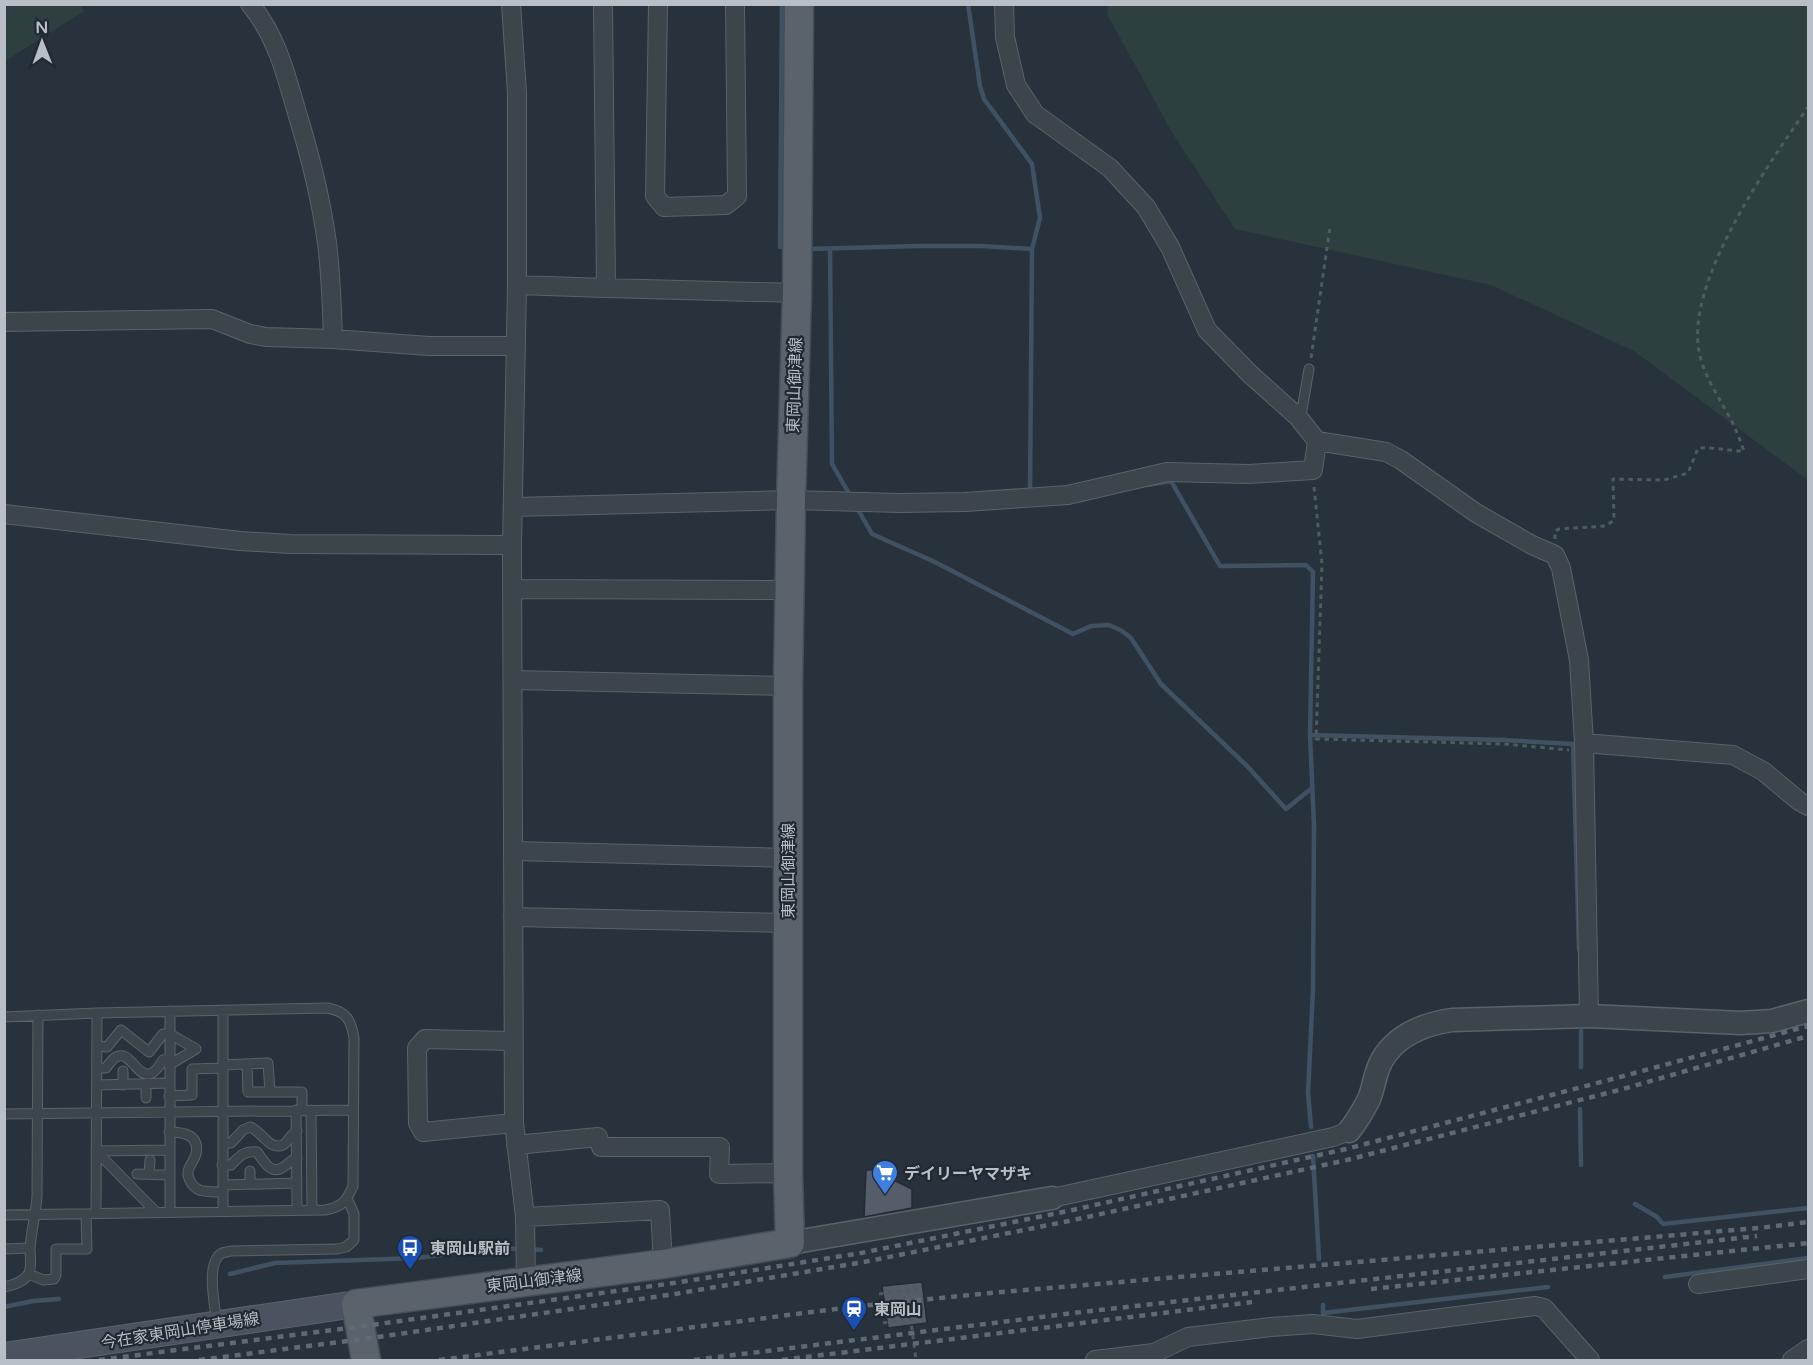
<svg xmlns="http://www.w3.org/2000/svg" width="1813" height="1365" viewBox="0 0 1813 1365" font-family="'Varela Round','Noto Sans JP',sans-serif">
  <rect width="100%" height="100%" fill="#28323c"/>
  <path fill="#2d403f" d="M5,4l76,1 3,6 -79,50z
    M1108,5h700v475l-174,-129 -143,-66 -256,-56 -62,-95 -66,-120z"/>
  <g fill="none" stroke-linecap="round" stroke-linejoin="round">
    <path stroke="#405163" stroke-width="4.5" d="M782,4l-2,243h3
      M968,4l12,82 4,13 48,65 8,54 -8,31 -2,244
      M808,249l111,-3h62l51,3
      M830,249l2,215 19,33
      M1148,485l23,-4 49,85 86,-1 7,7 -3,163 4,90 -1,165 -5,103 3,34
      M856,506l16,28 63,28 138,72 18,-8 18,-1 13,6 9,7 30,46 87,83 38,42 26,-21
      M1310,735l194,5 69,4 6,205
      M1581,1067v-36
      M1580,1109l1,56
      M1313,1156l6,103
      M1635,1204l22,13 6,7 145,-16
      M528,1249l13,1
      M230,1274l45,-11 142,-5 76,-10 27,1
      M1665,1277l143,-19
      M1323,1305v8l225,-26
      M4,1307l29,-6 26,-2"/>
  </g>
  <path fill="#545d69" stroke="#232b34" stroke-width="1.5" d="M866,1170h7l39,19v19l-48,9z
    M922,1282l5,41 -39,5 -6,-42z"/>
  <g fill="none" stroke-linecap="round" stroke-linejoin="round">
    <defs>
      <path id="service" d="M1298,417l4,-7 7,-41
        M223,1010v201
        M170,1011v201
        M4,1017l93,-4 231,-5c19,4 23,12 26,30l-1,148c-7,16 -11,21 -28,24l-321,5
        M97,1046l10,1 14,-17 28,22 14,-18h7l26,15 -27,16
        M247,1064l1,28h22
        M223,1065l45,-2 2,29h32v18
        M98,1068h8c3,-4 6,-9 10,-11 18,-10 25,41 47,3l6,-1
        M123,1071v14
        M146,1084v14
        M97,1085l72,-2
        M169,1096l23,-1v-26l31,-1
        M296,1110l1,100
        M311,1110l1,100
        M4,1114l349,-4
        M169,1132c15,0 31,3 27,22 -3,11 -14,16 -4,30 3,4 7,7 12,7 6,1 13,1 19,1
        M223,1143h8l12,-13 7,-3c12,4 19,24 33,18 5,-3 7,-10 14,-14
        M96,1151l61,62
        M96,1151l73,-1
        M222,1165h9c8,-8 13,-15 26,-13 7,9 14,25 28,14 5,-4 6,-6 12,-8
        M250,1171v13
        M137,1174l32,1
        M149,1174l1,-14
        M223,1185l74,-2
        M96,1214l1,-201
        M4,1249l26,-1
        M29,1274l14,6 11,-1 2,-4v-26h31l-1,-35
        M4,1287c10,-2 20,-5 25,-14 3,-8 1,-16 1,-24 1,-18 6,-35 7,-53l1,-181
        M217,1323c-2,-16 -12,-61 5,-70 2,-1 6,-1 9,-2l106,-2 9,-2 8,-7v-26l-7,-16"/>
      <path id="minor" d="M250,4c26,31 36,70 47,109 13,42 24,86 30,130 4,32 5,64 6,96
        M511,4l6,89v192l-5,260 2,578 11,94 1,64
        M658,4l-3,192 9,11 62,-2 11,-9 -2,-192
        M1004,4l1,33 11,48 19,29 75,54 36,39 24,40 37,83 43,44 48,43 19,24 69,11 15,8 75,53 56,32 23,10 6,13 18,92 5,83 5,273
        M517,285l89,3 -3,-284
        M606,288l191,5
        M4,322l208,-3 38,15 16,3 67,2 96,7h87
        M514,507l277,-7 108,3 66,-1 103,-7 99,-23 82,2 64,-4 4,-29
        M4,514l236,27 50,3 222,1
        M513,589l276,1
        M514,680l274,6
        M1584,743l149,12 30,16 36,30 9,5
        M514,851l275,7
        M513,917l275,6
        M513,1041l-88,-2 -8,9 1,75 5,9 91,-9
        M516,1145l82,-8 3,10h119l-1,27 69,-1
        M1052,1198l281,-61 16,-6
        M525,1217l135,-7 3,54
        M1698,1284l110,-15
        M1095,1360l59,-7 34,-16 83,-10 42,-3 44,5 178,-23 9,2 46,52
        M1792,1360l16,-11"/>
      <path id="tertiary" d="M1349,1131c8,-10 14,-20 20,-32 5,-12 6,-27 13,-39 15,-26 43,-36 70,-40l137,-4 152,7 31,-2 36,-10
        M790,1243l262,-45"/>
      <path id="secondary" d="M4,1356l352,-52"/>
      <path id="primary" d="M366,1360l-10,-56 307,-40 127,-21 -2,-70v-487l3,-186 6,-207 2,-289"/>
    </defs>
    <use href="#service" stroke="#5a626a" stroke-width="11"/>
    <use href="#minor" stroke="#5a626a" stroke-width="20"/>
    <use href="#tertiary" stroke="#5a626a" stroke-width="25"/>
    <use href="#secondary" stroke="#5a626a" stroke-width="28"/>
    <use href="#primary" stroke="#454d56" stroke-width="31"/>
    <path stroke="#4c5d5e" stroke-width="3" stroke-dasharray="4.5 4.5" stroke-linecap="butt" d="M1311,358l19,-131
      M1314,487l8,77 -6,175 188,5 65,6
      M1555,539v-8l4,-2 47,-3 8,-6 -1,-41 51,1 24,-7 10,-25c16,-1 30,3 46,3 -3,-8 -6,-17 -10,-25 -11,-23 -28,-45 -34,-70 -18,-71 69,-192 108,-249
      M907,1290l9,70
      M879,1294l38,-5
      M883,1323l36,-5"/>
    <use href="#service" stroke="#3c444c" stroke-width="9"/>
    <use href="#minor" stroke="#3c444c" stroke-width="18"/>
    <use href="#tertiary" stroke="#3c444c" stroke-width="22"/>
    <use href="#secondary" stroke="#4a535f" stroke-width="26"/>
    <use href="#primary" stroke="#5a636c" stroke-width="28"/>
    <path stroke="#606a75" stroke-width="4.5" stroke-dasharray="6 6" stroke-linecap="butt" d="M1371,1289l437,-46
      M99,1360l265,-34 310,-43 187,-30 207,-42 278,-62 274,-72 188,-51
      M199,1360l172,-22 304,-44 189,-32 205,-41 278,-61 276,-71 185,-53
      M439,1360l412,-53 139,-14 769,-65 49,-6
      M694,1360l388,-48 675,-76
      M782,1360l470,-58"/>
  </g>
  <defs>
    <symbol id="supermarket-pin" viewBox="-11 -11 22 30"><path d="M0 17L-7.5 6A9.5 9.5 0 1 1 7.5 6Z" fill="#3f7fe0" stroke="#212932"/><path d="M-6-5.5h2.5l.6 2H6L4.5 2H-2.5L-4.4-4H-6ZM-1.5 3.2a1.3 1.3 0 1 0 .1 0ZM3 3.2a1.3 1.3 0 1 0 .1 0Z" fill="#fff"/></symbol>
    <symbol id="bus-pin" viewBox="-11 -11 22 30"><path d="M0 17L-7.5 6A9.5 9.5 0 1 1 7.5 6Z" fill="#1a4fb4" stroke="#212932"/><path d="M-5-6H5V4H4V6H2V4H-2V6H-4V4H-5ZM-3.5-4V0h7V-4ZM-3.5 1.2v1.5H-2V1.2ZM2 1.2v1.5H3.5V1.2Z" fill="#fff"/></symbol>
    <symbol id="station-pin" viewBox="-11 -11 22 30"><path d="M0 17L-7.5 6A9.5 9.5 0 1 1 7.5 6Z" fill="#1a4fb4" stroke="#212932"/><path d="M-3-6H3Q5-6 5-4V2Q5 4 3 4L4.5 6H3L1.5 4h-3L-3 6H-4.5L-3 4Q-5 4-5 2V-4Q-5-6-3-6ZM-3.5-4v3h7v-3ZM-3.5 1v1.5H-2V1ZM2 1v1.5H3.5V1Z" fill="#fff"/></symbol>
  </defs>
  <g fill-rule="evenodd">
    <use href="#supermarket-pin" x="870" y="1158" width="30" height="40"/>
    <use href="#bus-pin" x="395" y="1233" width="30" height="40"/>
    <use href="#station-pin" x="839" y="1294" width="30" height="40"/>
  </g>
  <g text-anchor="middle" stroke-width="4.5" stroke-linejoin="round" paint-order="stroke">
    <g font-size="16" fill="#b8bfc7" stroke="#212932">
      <text transform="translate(794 385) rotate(-88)" y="6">東岡山御津線</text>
      <text transform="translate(788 871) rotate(-90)" y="6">東岡山御津線</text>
      <text transform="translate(534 1280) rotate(-7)" y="6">東岡山御津線</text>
      <text transform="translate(180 1330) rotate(-9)" y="6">今在家東岡山停車場線</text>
    </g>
    <g font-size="16" font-weight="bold" fill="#b8bfc7" stroke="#212932" text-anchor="start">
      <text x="904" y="1179">デイリーヤマザキ</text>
      <text x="430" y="1254">東岡山駅前</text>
      <text x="874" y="1315">東岡山</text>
    </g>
  </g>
  <rect width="1813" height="1365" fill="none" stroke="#b8bfc7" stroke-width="12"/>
  <g transform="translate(42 42) rotate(359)" stroke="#212932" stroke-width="4.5" paint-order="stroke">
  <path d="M0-4.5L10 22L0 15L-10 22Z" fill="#b8bfc7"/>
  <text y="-9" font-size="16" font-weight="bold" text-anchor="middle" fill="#b8bfc7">N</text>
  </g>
</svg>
